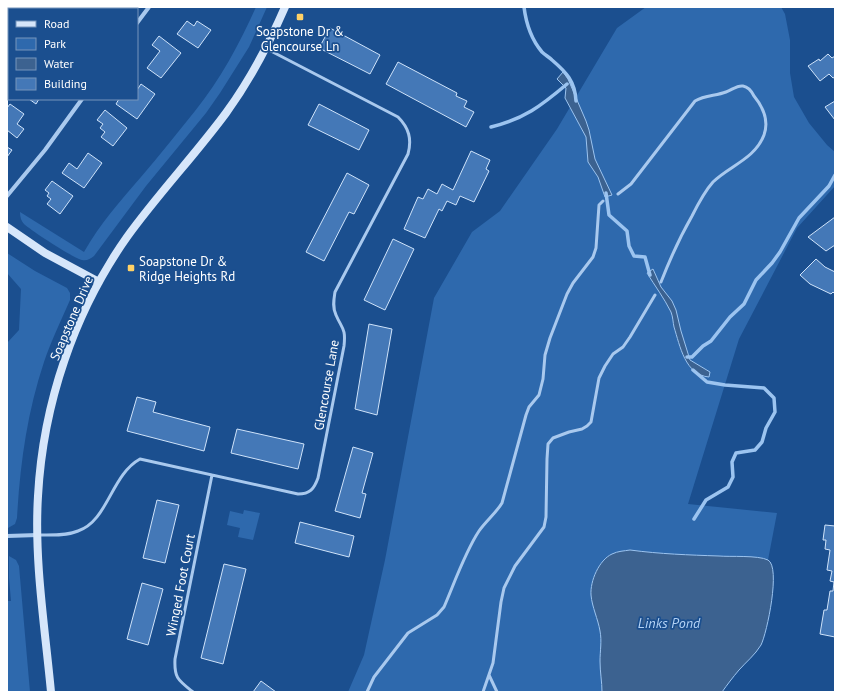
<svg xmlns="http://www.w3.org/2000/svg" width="842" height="699" viewBox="0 0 842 699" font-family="'PT Sans',sans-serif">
  <rect width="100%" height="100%" fill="#1b4f8f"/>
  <path fill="#2e69ad" d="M256,7h11l-18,40 -29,46 -14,20 -60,73 -52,70c-4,3 -7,5 -12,4 -9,-2 -50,-29 -58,-36 -3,-3 -4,-7 -4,-12l64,40c16,-28 36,-51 57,-75 18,-21 36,-44 54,-66 25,-31 45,-68 61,-104z
    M646,7h135l4,7 5,26v33l4,24 15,26 18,22 8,7v34l-38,42 -58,111 -51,165 89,9 -9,47 -17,-3 -74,-2 -47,-5 -39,46 9,34 2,15 -2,15 2,32h-254l16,-37 21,-95 49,-262 38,-66 28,-21 57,-82 60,-101z
    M7,253l28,18 32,17 3,5v7c-9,21 -19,41 -26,62 -17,51 -24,103 -27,156l-2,6 -7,4 -1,-185 12,-13 2,-41 -14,-16z
    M244,510l16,3 -7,27 -15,-3 2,-9 -13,-3 3,-14 13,3z
    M9,556l7,4 3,6 11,126h-23v-91h4l-2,-23z"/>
  <path fill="#3c6290" stroke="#9cc4f0" d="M563,72l5,7 18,42 3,9 6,29 17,36 -7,2 -7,-20 -10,-15 -2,-25 -21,-39 1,-10 -9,-9z
    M653,269l8,18 11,14 4,9 5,21 9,29 20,12 -1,5c-24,-2 -29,-31 -35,-50 -1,-4 -1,-10 -3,-15 -7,-14 -16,-26 -24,-39z
    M630,550c30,4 59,5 89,6 11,1 39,-1 49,4 13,7 -1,73 -7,85 -6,10 -15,17 -22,25 -6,7 -12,15 -17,22h-120c0,-10 -2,-20 -2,-31 0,-10 2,-20 0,-30 -2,-12 -8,-24 -9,-36 -1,-14 8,-35 21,-41 6,-3 12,-3 18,-4z"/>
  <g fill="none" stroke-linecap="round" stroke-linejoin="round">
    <path stroke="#9cc4f0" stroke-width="3.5" d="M524,7c2,16 7,32 18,45 3,3 7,5 10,8 14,12 23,21 24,41
      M491,127c33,-8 50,-21 76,-43
      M606,193l3,22 18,16 2,15 5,10 11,1 5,18
      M687,357h5l11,-11 8,-5 19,-24 14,-13 12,-24 16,-17 8,-11 19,-34 30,-32 6,-11
      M693,370l14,12 18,3 39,3 10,10 1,14 -9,16 -4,14 -7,8 -19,3 -4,9 1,15 -5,10 -22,13 -12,19"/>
  </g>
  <path fill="#4478b7" stroke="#cfe3fa" d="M80,7h33l-2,2h-32z
    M187,21l7,5 3,-5 14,9 -13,18 -21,-14z
    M330,28l50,27 -10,19 -51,-26z
    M159,36l22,17 -20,25 -14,-10 13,-17 -8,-6z
    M828,54l4,4 3,-2v21l-2,1 -4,-4 -9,7 -12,-15 11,-7 1,2z
    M398,62l59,31 -1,3 11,5 -3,6 10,5 -8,15 -80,-43z
    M141,84l14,10 -18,25 -21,-15 3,-5h18v-9z
    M29,99h10l-3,5z
    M835,101v19l-10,-13z
    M10,104l14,10 -7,10 7,5 -7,9 -10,-8v-22z
    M319,104l50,26 -10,20 -51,-25z
    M105,110l22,18 -14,18 -12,-9 4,-5 -5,-4 3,-4 -6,-4z
    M7,147l5,3 -5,7z
    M471,151l19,9 -4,9 3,2 -15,31 -14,-6 -4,9 -9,-4 -5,10 -3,-2 -14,29 -21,-9 14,-32 5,2 5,-10 9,5 5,-10 11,6z
    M88,153l14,10 -18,25 -22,-15 7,-10 8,6z
    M347,173l22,12 -15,29 -5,-2 -25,49 -18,-9z
    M52,181l21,15 -13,18 -13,-10 4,-5 -4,-3 2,-3 -4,-3z
    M835,217v28l-9,6 -18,-14z
    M393,239l21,10 -29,61 -21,-10z
    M816,259l9,8 10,5v22l-2,-2 -2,2 -21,-10 -10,-9z
    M369,324l23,5 -15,86 -22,-6z
    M137,397l19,5 -3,10 57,15 -6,24 -77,-20z
    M237,429l67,15 -6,25 -67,-16z
    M353,447l20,6 -11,40 4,1 -6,24 -25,-7z
    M157,500l22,5 -14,58 -22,-5z
    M300,522l54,14 -5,21 -54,-14z
    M825,525l10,1v111l-15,-3 4,-24h3l3,-19h3l1,-9 -4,-1 2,-10 -5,-1 3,-20 -5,-1 1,-9h-3z
    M224,564l22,5 -23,95 -22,-6z
    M142,583l21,6 -15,56 -21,-6z
    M261,681l15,11h-23z"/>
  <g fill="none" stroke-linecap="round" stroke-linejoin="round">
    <path stroke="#a9c9ee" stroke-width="3" d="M618,194l13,-10 64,-83c10,-6 21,-5 31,-9 6,-2 11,-7 17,-6 6,1 9,6 11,10 9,11 15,25 10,39 -9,24 -35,31 -51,47 -9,10 -15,22 -21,34 -12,21 -22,43 -31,66
      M38,535c13,0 28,1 40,-4 30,-10 33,-56 62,-72l158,35c12,0 16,-5 20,-16l26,-132c2,-18 -2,-17 -8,-31 -4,-8 -2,-16 -1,-23l73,-138c4,-15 1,-26 -10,-37l-131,-68
      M489,675l8,17
      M193,692c-15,-12 -19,-14 -18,-33l37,-184
      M367,692l7,-15 34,-44 29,-18 7,-8c10,-23 21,-55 35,-76 7,-10 17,-18 23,-28l24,-88 3,-8 10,-12 4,-16 2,-24 5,-17 17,-44 6,-11 20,-26 3,-9 3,-43 4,-4
      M483,692l10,-29 8,-61 3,-14 11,-22 29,-39 2,-10 1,-58 1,-15 5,-6 16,-6 13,-3 5,-3 4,-4 8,-44 6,-12 8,-12 10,-7 7,-10 25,-42"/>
    <path stroke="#a9c9ee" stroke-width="4" d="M137,23l12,-16
      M7,196l38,-46 37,-51
      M7,536l31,-1"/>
    <path stroke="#d6e6fa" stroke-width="8" d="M7,227l38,26 54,29
      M51,692c-6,-64 -17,-132 -13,-196 5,-92 36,-184 89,-259 31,-43 68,-82 99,-124 24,-33 43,-69 59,-106"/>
  </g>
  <g fill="#ffd166" stroke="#1b4f8f" stroke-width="1.5">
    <rect x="296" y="13" width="8" height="8" rx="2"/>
    <rect x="127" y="264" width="8" height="8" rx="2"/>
  </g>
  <g text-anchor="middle" stroke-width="3.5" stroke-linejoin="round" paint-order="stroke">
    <g font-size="13" fill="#fff" stroke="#1b4f8f">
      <text x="300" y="36">Soapstone Dr &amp;<tspan x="300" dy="15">Glencourse Ln</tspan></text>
      <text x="139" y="266" text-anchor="start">Soapstone Dr &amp;<tspan x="139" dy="15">Ridge Heights Rd</tspan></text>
    </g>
    <g font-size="13" fill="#fff" stroke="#1b4f8f">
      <text transform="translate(71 318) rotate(-67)" y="5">Soapstone Drive</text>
      <text transform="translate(326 385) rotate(-80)" y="5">Glencourse Lane</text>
      <text transform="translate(180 585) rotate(-79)" y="5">Winged Foot Court</text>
    </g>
    <g font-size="14" font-style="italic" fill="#b5d3f5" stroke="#1b4f8f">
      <text x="669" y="628">Links Pond</text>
    </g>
  </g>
  <rect width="842" height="699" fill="none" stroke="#ffffff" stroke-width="16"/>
  <rect x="8" y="8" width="130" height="92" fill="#1b4f8f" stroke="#7695bc"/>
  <rect x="16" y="21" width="20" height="6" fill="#d6e6fa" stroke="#7695bc"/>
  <text x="44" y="28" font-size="12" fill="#ffffff">Road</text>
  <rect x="16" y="38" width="20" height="12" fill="#2e69ad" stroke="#7695bc"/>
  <text x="44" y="48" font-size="12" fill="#ffffff">Park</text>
  <rect x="16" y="58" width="20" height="12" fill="#3c6290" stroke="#7695bc"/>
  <text x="44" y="68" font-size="12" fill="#ffffff">Water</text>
  <rect x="16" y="78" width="20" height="12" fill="#4478b7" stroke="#7695bc"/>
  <text x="44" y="88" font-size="12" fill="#ffffff">Building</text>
</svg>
